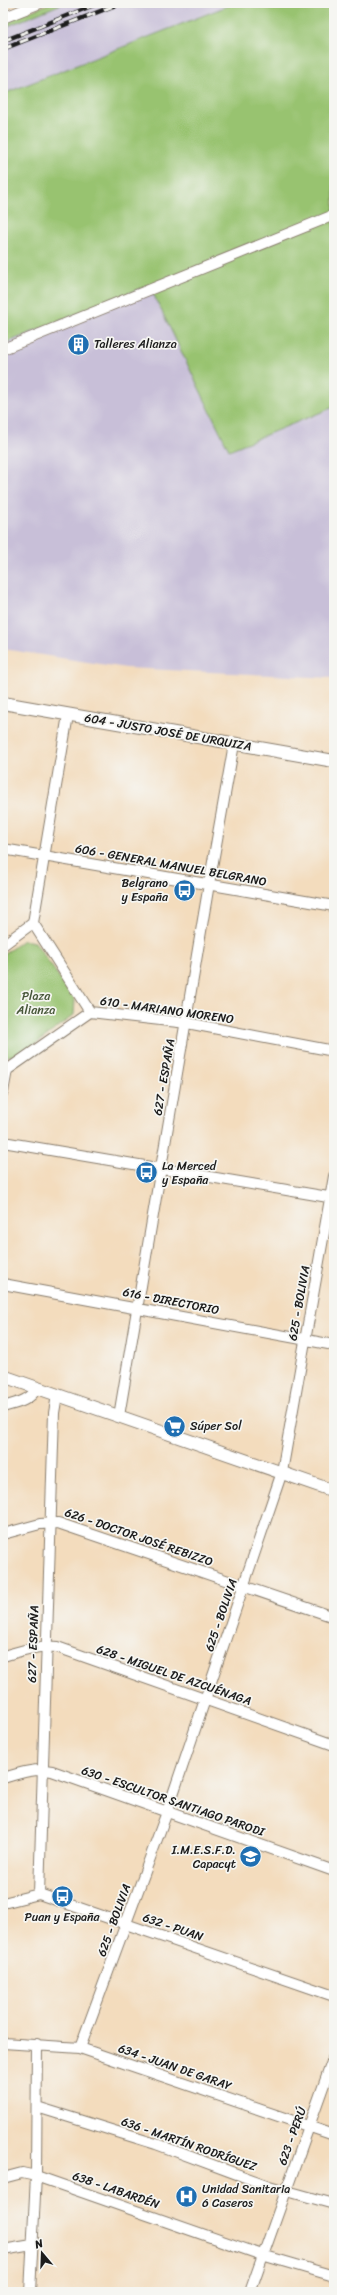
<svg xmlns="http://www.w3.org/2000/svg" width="337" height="2295" viewBox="0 0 337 2295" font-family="Sriracha,sans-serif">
  <rect width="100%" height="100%" fill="#f6f6f2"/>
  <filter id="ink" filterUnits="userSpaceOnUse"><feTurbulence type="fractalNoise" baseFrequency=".025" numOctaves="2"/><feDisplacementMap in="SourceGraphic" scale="8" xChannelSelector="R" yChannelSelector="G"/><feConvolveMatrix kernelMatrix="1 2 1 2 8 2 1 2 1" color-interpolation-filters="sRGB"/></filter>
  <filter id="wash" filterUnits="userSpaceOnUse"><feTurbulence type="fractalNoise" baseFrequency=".012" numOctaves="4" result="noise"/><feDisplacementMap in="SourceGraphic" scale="16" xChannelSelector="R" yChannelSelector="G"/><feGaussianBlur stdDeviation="0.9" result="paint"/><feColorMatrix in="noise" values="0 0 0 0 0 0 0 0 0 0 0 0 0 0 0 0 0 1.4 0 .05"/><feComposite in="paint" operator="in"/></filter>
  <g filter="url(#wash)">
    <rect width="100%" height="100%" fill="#f3dcbd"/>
    <path fill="#c8bfd8" d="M64,3h270v675l-208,-10 -123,-19v-621z"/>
    <path fill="#98c370" stroke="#5a7046" d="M51,3h13l-61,25v-6z
      M235,3h99v404l-105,43 -80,-165 -146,59v-250z
      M23,940l12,2 40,58 -1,15 -54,41h-17v-101z"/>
  </g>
  <g filter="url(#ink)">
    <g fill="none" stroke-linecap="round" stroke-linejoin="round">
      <defs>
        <path id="minor" d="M3,18l37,-15
          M3,349l331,-134
          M3,849l331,57
          M33,923l35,-208
          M33,923l57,89
          M3,945l30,-22
          M90,1012l97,11 147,28
          M3,1092l4,-22 83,-58
          M3,1142l331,56
          M3,1284l331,61
          M3,1407c13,-4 27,-6 34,-19
          M119,1416l90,-532 25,-140
          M3,1534l37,-10 18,-1 276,94
          M3,1656c18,-5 35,-11 54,-9l277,98
          M3,1778c17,-5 31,-10 49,-7l282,100
          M39,1894l15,-481 3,-18
          M3,1903l36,-9 295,102
          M3,2043l77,5 254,87
          M80,2048l87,-236 115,-340 52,-296
          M37,2107l119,37 113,42 65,18
          M3,2178l19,-5 14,3 226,79 72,21
          M3,2250l29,-5
          M30,2292l6,-116 1,-132
          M250,2292l84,-236"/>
        <path id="major" d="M3,703l331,58
          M3,1376l331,115"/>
      </defs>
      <use href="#minor" stroke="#887c6c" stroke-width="12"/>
      <use href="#major" stroke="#887c6c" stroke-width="14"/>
      <use href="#minor" stroke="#fff" stroke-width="10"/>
      <use href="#major" stroke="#fff" stroke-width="12"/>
      <defs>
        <path id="rail" d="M3,41l96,-38
          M3,49l118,-46"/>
      </defs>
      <use href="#rail" stroke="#1c1c1c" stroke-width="4.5"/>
      <use href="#rail" stroke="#f6f6f2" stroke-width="3" stroke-dasharray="9" stroke-linecap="butt"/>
    </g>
  </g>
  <defs>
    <symbol id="building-disc" viewBox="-11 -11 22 22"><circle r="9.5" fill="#1f6fb2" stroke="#f6f6f2"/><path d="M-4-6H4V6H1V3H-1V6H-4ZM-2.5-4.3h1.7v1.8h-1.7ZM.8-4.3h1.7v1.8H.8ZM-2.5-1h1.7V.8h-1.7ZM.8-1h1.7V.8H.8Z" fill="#fff"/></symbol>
    <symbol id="bus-disc" viewBox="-11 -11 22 22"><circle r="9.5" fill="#1f6fb2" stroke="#f6f6f2"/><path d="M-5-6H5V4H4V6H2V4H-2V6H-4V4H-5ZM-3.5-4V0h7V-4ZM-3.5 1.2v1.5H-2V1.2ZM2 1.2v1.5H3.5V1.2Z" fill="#fff"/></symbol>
    <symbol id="supermarket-disc" viewBox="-11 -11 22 22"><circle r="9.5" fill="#1f6fb2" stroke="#f6f6f2"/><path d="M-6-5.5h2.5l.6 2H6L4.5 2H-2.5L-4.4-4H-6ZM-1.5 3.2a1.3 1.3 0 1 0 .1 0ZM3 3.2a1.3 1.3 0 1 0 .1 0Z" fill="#fff"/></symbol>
    <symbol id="school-disc" viewBox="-11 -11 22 22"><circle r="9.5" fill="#1f6fb2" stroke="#f6f6f2"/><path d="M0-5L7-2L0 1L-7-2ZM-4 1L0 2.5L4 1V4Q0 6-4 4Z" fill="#fff"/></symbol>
    <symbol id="hospital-disc" viewBox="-11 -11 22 22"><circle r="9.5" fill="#1f6fb2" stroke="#f6f6f2"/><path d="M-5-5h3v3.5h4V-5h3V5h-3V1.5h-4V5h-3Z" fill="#fff"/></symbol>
  </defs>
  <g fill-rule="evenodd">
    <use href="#building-disc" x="66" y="332" width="25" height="25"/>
    <use href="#bus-disc" x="172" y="878" width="25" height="25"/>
    <use href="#bus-disc" x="134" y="1160" width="25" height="25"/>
    <use href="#supermarket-disc" x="162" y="1414" width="25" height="25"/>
    <use href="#school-disc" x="238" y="1844" width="25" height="25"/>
    <use href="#bus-disc" x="50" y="1884" width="25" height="25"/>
    <use href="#hospital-disc" x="174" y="2184" width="25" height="25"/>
  </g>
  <g text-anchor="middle" stroke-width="3.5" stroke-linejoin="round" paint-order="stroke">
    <g font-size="12" fill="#1c1c1c" stroke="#f6f6f2" text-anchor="start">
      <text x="94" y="348">Talleres Alianza</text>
      <text x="168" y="887" text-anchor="end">Belgrano<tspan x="168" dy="14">y España</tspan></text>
      <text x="162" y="1170">La Merced<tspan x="162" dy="14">y España</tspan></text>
      <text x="190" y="1430">Súper Sol</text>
      <text x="236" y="1854" text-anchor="end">I.M.E.S.F.D.<tspan x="236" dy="14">Capacyt</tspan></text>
      <text x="62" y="1921" text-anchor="middle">Puan y España</text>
      <text x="202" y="2193">Unidad Sanitaria<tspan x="202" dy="14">6 Caseros</tspan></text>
    </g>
    <g font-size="12" fill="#1c1c1c" stroke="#f6f6f2">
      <text transform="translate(168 732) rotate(10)" y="4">604 - JUSTO JOSÉ DE URQUIZA</text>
      <text transform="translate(171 865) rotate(10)" y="4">606 - GENERAL MANUEL BELGRANO</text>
      <text transform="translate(167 1010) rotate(8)" y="4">610 - MARIANO MORENO</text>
      <text transform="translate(164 1077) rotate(-80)" y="4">627 - ESPAÑA</text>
      <text transform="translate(171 1301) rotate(11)" y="4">616 - DIRECTORIO</text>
      <text transform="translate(299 1303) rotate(-80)" y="4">625 - BOLIVIA</text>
      <text transform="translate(139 1537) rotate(19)" y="4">626 - DOCTOR JOSÉ REBIZZO</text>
      <text transform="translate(221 1615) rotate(-71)" y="4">625 - BOLIVIA</text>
      <text transform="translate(33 1644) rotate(-88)" y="4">627 - ESPAÑA</text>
      <text transform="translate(174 1675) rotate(19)" y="4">628 - MIGUEL DE AZCUÉNAGA</text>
      <text transform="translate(173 1801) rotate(19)" y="4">630 - ESCULTOR SANTIAGO PARODI</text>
      <text transform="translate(114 1920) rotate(-70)" y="4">625 - BOLIVIA</text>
      <text transform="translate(173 1927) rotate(19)" y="4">632 - PUAN</text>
      <text transform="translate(175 2067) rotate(19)" y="4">634 - JUAN DE GARAY</text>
      <text transform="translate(292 2136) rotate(-70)" y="4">623 - PERÚ</text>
      <text transform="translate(189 2144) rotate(19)" y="4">636 - MARTÍN RODRÍGUEZ</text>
      <text transform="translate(116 2190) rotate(19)" y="4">638 - LABARDÉN</text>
    </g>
    <g font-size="12" fill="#475639" stroke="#f6f6f2">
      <text x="36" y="1000">Plaza<tspan x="36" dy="14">Alianza</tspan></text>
    </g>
  </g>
  <rect width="337" height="2295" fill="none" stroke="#f6f6f2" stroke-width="16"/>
  <g transform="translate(42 2253) rotate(341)" stroke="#f6f6f2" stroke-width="3" paint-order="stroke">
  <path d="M0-3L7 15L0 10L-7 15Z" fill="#1c1c1c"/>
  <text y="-6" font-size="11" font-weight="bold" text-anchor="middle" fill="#1c1c1c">N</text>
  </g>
</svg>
